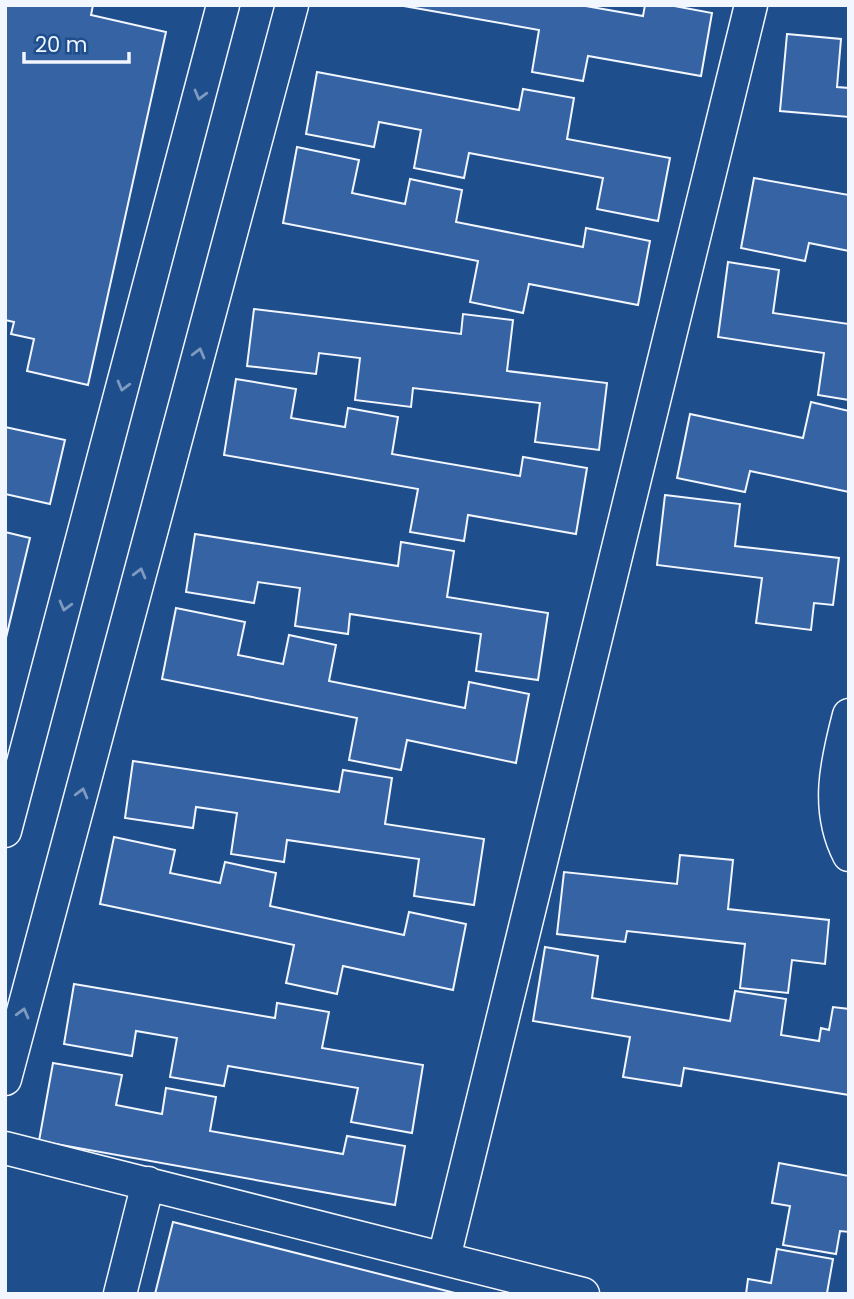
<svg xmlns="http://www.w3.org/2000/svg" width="854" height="1299" viewBox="0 0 854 1299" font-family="Poppins,sans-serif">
  <rect width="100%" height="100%" fill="#1f4e8c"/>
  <path fill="#3563a3" stroke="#f2f6ff" stroke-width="2" d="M6,5h87l-2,10 75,17 -78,353 -61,-14 7,-32 -23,-5 3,-12 -9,-2z
    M398,5h182l63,11 2,-11h24l43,8 -11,63 -113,-20 -5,25 -51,-9 7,-42z
    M787,34l54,5 -4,48 12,1v29l-69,-6z
    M317,72l202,38 4,-21 51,9 -7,41 103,19 -12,63 -61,-12 6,-31 -134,-25 -5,25 -50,-10 7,-38 -42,-8 -5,25 -68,-13z
    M297,147l62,13 -7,33 53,11 5,-25 52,11 -6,32 127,25 3,-19 64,13 -12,64 -109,-21 -6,29 -53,-11 8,-41 -195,-38z
    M754,178l95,17v56l-40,-8 -4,18 -64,-13z
    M728,262l51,8 -6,43 76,11v76l-31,-5 6,-42 -106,-16z
    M254,309l207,25 2,-20 50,6 -6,51 100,12 -8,67 -64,-8 5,-39 -127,-15 -2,19 -56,-7 5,-42 -41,-5 -3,21 -69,-8z
    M236,379l60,10 -5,29 54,9 3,-19 50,9 -6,37 128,22 3,-19 64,11 -11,66 -108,-19 -4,26 -54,-9 8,-43 -194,-34z
    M811,402l38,9v81l-99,-21 -5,21 -68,-14 13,-64 113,24z
    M5,427l60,13 -15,64 -45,-10z
    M665,495l75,9 -5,42 104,12 -6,47 -19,-2 -3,27 -55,-7 6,-45 -105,-13z
    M5,532l25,6 -25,104z
    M195,534l203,32 3,-24 53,9 -7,46 101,16 -10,67 -62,-9 5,-37 -131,-20 -2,20 -53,-8 5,-38 -42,-6 -4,21 -68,-11z
    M176,608l69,14 -7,33 45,9 6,-29 47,10 -7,36 136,27 4,-26 60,12 -13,69 -109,-23 -6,30 -52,-10 8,-42 -195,-39z
    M133,761l206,31 4,-22 49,8 -7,46 99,15 -10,66 -60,-9 5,-37 -132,-19 -3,22 -53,-8 6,-41 -41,-6 -3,21 -68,-10z
    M114,837l61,13 -5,23 50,10 5,-21 51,11 -6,33 134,29 5,-23 57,12 -13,66 -110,-24 -6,28 -51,-11 8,-38 -194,-41z
    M680,855l53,5 -5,49 101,11 -4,44 -33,-4 -4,33 -48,-5 5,-44 -118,-13 -2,11 -68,-8 7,-62 113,12z
    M545,947l53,9 -6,42 138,23 5,-30 51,8 -5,36 38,6 2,-13 8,2 4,-23 16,2v86l-165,-27 -3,18 -58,-9 7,-40 -97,-16z
    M74,984l201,34 2,-15 52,9 -7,36 101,17 -11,68 -61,-11 7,-34 -130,-22 -4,20 -54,-9 7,-39 -41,-7 -4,25 -68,-12z
    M53,1063l69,12 -6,30 46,9 4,-26 50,9 -6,34 133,23 4,-18 58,10 -10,59 -356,-64z
    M779,1163l70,13v56l-9,-1 -4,23 -53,-9 7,-39 -18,-3z
    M173,1222l286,72h-304z
    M777,1249l56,10 -6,34 3,1h-84l2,-15 23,4z"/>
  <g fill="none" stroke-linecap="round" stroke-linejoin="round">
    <defs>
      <path id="minor" d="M849,715c-12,46 -24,94 0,140
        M5,831l218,-826
        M5,1079l287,-1074
        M5,1148l578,146
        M444,1258l307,-1253
        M120,1294l28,-111"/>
    </defs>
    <use href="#minor" stroke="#f2f6ff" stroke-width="35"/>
    <use href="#minor" stroke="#1f4e8c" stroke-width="32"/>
  </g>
  <defs><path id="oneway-chevron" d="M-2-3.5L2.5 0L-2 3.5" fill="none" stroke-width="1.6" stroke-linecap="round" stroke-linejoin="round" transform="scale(1.75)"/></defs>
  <g stroke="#7e9ac0">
    <use href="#oneway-chevron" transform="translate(200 95) rotate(105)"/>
    <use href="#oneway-chevron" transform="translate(199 353) rotate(-75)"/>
    <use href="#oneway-chevron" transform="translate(123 386) rotate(105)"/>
    <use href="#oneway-chevron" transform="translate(140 573) rotate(-75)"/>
    <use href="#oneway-chevron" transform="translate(65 606) rotate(105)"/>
    <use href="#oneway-chevron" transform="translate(82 793) rotate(-75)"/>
    <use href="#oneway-chevron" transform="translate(23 1013) rotate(-75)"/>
  </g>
  <rect width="854" height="1299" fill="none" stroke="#f2f6ff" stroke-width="14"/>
  <path d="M24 52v10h105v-10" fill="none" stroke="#f2f6ff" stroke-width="3.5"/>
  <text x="35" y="52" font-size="21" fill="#f2f6ff" stroke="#1f4e8c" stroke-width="5" paint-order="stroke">20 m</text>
</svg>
